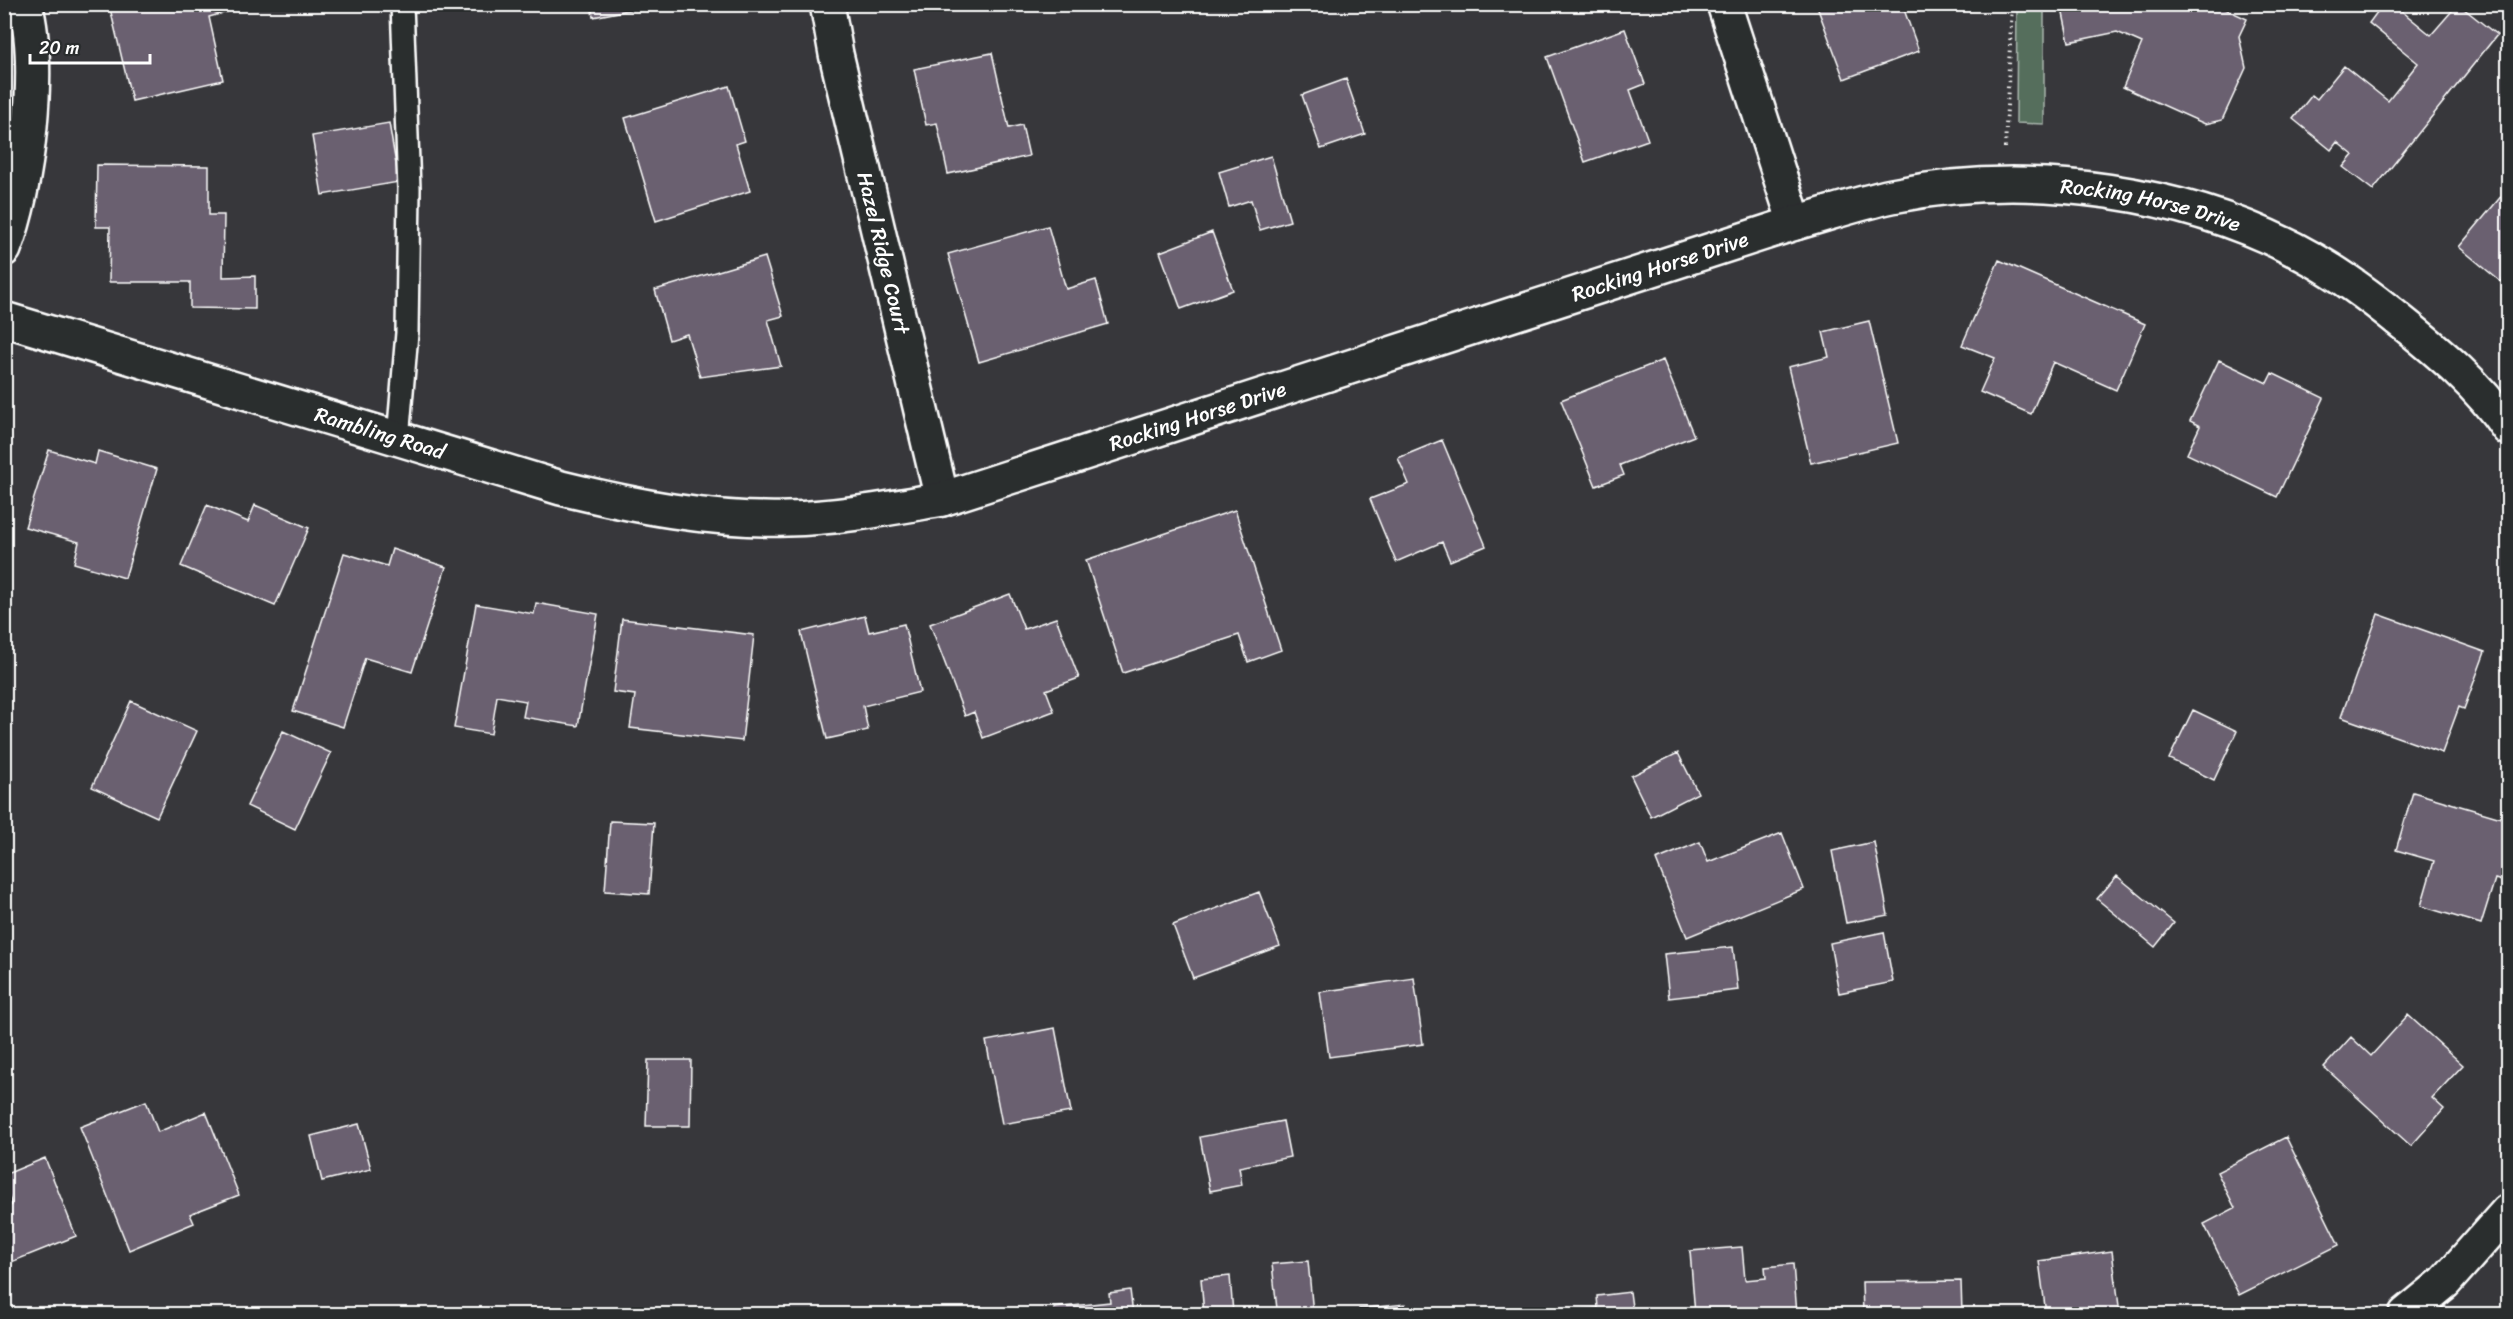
<svg xmlns="http://www.w3.org/2000/svg" width="2513" height="1319" viewBox="0 0 2513 1319" font-family="Sriracha,sans-serif">
  <rect width="100%" height="100%" fill="#37373b"/>
  <filter id="ink" filterUnits="userSpaceOnUse"><feTurbulence type="fractalNoise" baseFrequency=".0167" numOctaves="2"/><feDisplacementMap in="SourceGraphic" scale="12" xChannelSelector="R" yChannelSelector="G"/><feConvolveMatrix kernelMatrix="1 2 1 2 8 2 1 2 1" color-interpolation-filters="sRGB"/></filter>
  <g filter="url(#ink)">
    <path fill="#556e5c" stroke="#aab6ae" stroke-width="1.5" d="M2017,5h27v119l-28,-1z"/>
    <path fill="#6b6070" stroke="#fff" stroke-width="1.5" d="M109,4h116l2,8 -18,5 14,63 -91,21z
      M591,4h68l-66,13z
      M1816,4h86l17,47 -75,28z
      M2061,4h154l32,15 -8,17 7,32 -24,52 -17,4 -82,-37 19,-44 -25,-11 -48,10z
      M2383,4h10l38,31 27,-31 39,31 -124,155 -30,-23 10,-12 -16,-13 -6,8 -38,-31 19,-24 5,4 27,-33 44,35 30,-38 -49,-40z
      M1625,29l20,55 -15,6 18,50 -63,22 -38,-105z
      M992,53l17,75 13,-3 7,31 -81,18 -11,-51 -11,2 -12,-56z
      M1346,79l19,55 -44,15 -19,-54z
      M729,86l16,55 -9,3 14,47 -94,30 -31,-103z
      M389,123l10,59 -77,13 -10,-59z
      M1271,156l19,65 -30,9 -9,-30 -22,7 -10,-35z
      M97,165l112,1v49h15l-1,62 32,-1v33l-65,-1v-26h-81l1,-55h-14z
      M2508,188v85l-7,9 -42,-35z
      M1048,226l18,63 30,-9 12,44 -129,38 -31,-108z
      M1212,232l21,58 -52,19 -21,-57z
      M765,257l18,59 -15,4 13,46 -81,11 -13,-43 -18,6 -14,-50z
      M1999,260l146,64 -29,66 -63,-28 -22,52 -51,-22 15,-34 -33,-13z
      M1869,321l29,122 -87,20 -23,-96 41,-10 -6,-25z
      M1663,360l31,76 -74,29 4,10 -28,11 -35,-86z
      M2219,360l48,23 5,-10 52,25 -47,99 -90,-43 13,-28 -10,-5z
      M1442,440l44,106 -36,15 -8,-19 -46,20 -26,-63 39,-15 -11,-26z
      M49,450l46,14 3,-13 59,18 -32,109 -51,-15 5,-21 -54,-15z
      M207,505l41,17 7,-17 54,23 -34,78 -94,-40z
      M1235,510l46,140 -33,12 -9,-27 -116,38 -37,-113z
      M392,549l54,18 -34,105 -47,-14 -22,69 -50,-16 51,-158 43,13z
      M1010,594l14,35 32,-11 23,60 -33,12 8,21 -71,27 -9,-26 -9,4 -35,-92z
      M536,603l62,11 -20,112 -55,-9 3,-16 -29,-5 -6,38 -37,-6 22,-124 58,10z
      M2378,614l107,38 -21,57 -5,-2 -17,46 -101,-36z
      M865,616l4,16 35,-8 16,68 -57,14 5,24 -41,9 -26,-107z
      M622,619l132,16 -12,106 -112,-13 5,-33 -22,-3z
      M131,701l66,30 -40,86 -65,-30z
      M2193,710l44,21 -23,49 -45,-21z
      M283,731l48,22 -36,76 -48,-23z
      M1678,753l20,40 -47,24 -20,-41z
      M2413,792l95,28v63l-13,-4 -14,45 -60,-18 13,-45 -38,-11z
      M610,821l44,2 -5,71 -44,-3z
      M1782,833l22,56 -117,48 -31,-77 44,-18 8,20z
      M1874,842l14,73 -42,8 -14,-72z
      M2117,876l57,47 -19,24 -58,-48z
      M1259,892l21,54 -87,32 -20,-53z
      M1884,932l9,50 -54,11 -9,-50z
      M1733,947l5,43 -69,8 -5,-44z
      M1414,978l9,66 -94,13 -9,-65z
      M2408,1015l55,50 -31,33 12,11 -33,37 -87,-79 27,-30 20,19z
      M1055,1028l16,84 -69,12 -16,-83z
      M648,1060h43l-1,66h-44z
      M146,1101l12,31 48,-20 33,83 -49,19 4,9 -65,27 -49,-123z
      M1283,1121l7,36 -51,10 3,18 -32,6 -10,-54z
      M359,1124l12,45 -49,12 -11,-45z
      M2286,1137l53,108 -100,50 -35,-71 31,-16 -18,-36z
      M45,1158l31,78 -72,29v-56l8,-4 -8,-20v-10z
      M1742,1247l3,33 21,-2 -1,-11 28,-3 4,50h-102l-5,-63z
      M2112,1251l8,63h-74l-7,-53z
      M1308,1261l5,53h-109l-3,-35 29,-3 3,37 44,-4 -5,-45z
      M1961,1281l1,33h-99l-1,-32z
      M1130,1290l3,24h-78l-1,-6 56,-6 -1,-9z
      M1630,1292l3,22h-88l53,-6 -1,-12z
      M1405,1304l2,10h-47l-1,-5z"/>
    <g fill="none" stroke-linecap="round" stroke-linejoin="round">
      <defs>
        <path id="service" d="M398,439l9,-106 2,-144 -7,-185"/>
        <g id="minor">
          <path id="s1" d="M827,4l9,50 106,445"/>
          <path d="M1724,4l71,219"/>
          <path d="M4,249c24,-60 38,-183 21,-245"/>
          <path id="s2" d="M4,319l557,169c74,18 149,33 226,31 53,-1 103,-11 155,-20l853,-276c32,-9 64,-20 97,-27 138,-28 299,-6 422,64 30,17 58,38 85,60 40,32 81,66 109,108"/>
          <path d="M2406,1314l39,-32 63,-71"/>
        </g>
      </defs>
      <use href="#service" stroke="#fff" stroke-width="26"/>
      <use href="#minor" stroke="#fff" stroke-width="38"/>
      <path stroke="#fff" stroke-width="4" stroke-dasharray="1.5 4.5" stroke-linecap="butt" d="M2005,148l7,-144"/>
      <use href="#service" stroke="#2a2d2e" stroke-width="21"/>
      <use href="#minor" stroke="#2a2d2e" stroke-width="33"/>
    </g>
  </g>
  <g text-anchor="middle" stroke-width="6" stroke-linejoin="round" paint-order="stroke">
    <g font-size="21" fill="#fff" stroke="#2a2d2e">
      <text dy="7" stroke="none"><textPath href="#s2" startOffset="2226">Rocking Horse Drive</textPath></text>
      <text dy="7" stroke="none"><textPath href="#s1" startOffset="255">Hazel Ridge Court</textPath></text>
      <text dy="7" stroke="none"><textPath href="#s2" startOffset="1722">Rocking Horse Drive</textPath></text>
      <text dy="7" stroke="none"><textPath href="#s2" startOffset="1236">Rocking Horse Drive</textPath></text>
      <text dy="7" stroke="none"><textPath href="#s2" startOffset="393">Rambling Road</textPath></text>
    </g>
  </g>
  <rect width="2513" height="1319" fill="none" stroke="#2a2d2e" stroke-width="24"/>
  <rect x="12" y="12" width="2489" height="1295" fill="none" stroke="#fff" stroke-width="2" filter="url(#ink)"/>
  <path d="M30 54v9h120v-9" fill="none" stroke="#ffffff" stroke-width="3"/>
  <text x="39" y="54" font-size="18" fill="#ffffff" stroke="#2a2d2e" stroke-width="4.5" paint-order="stroke">20 m</text>
</svg>
